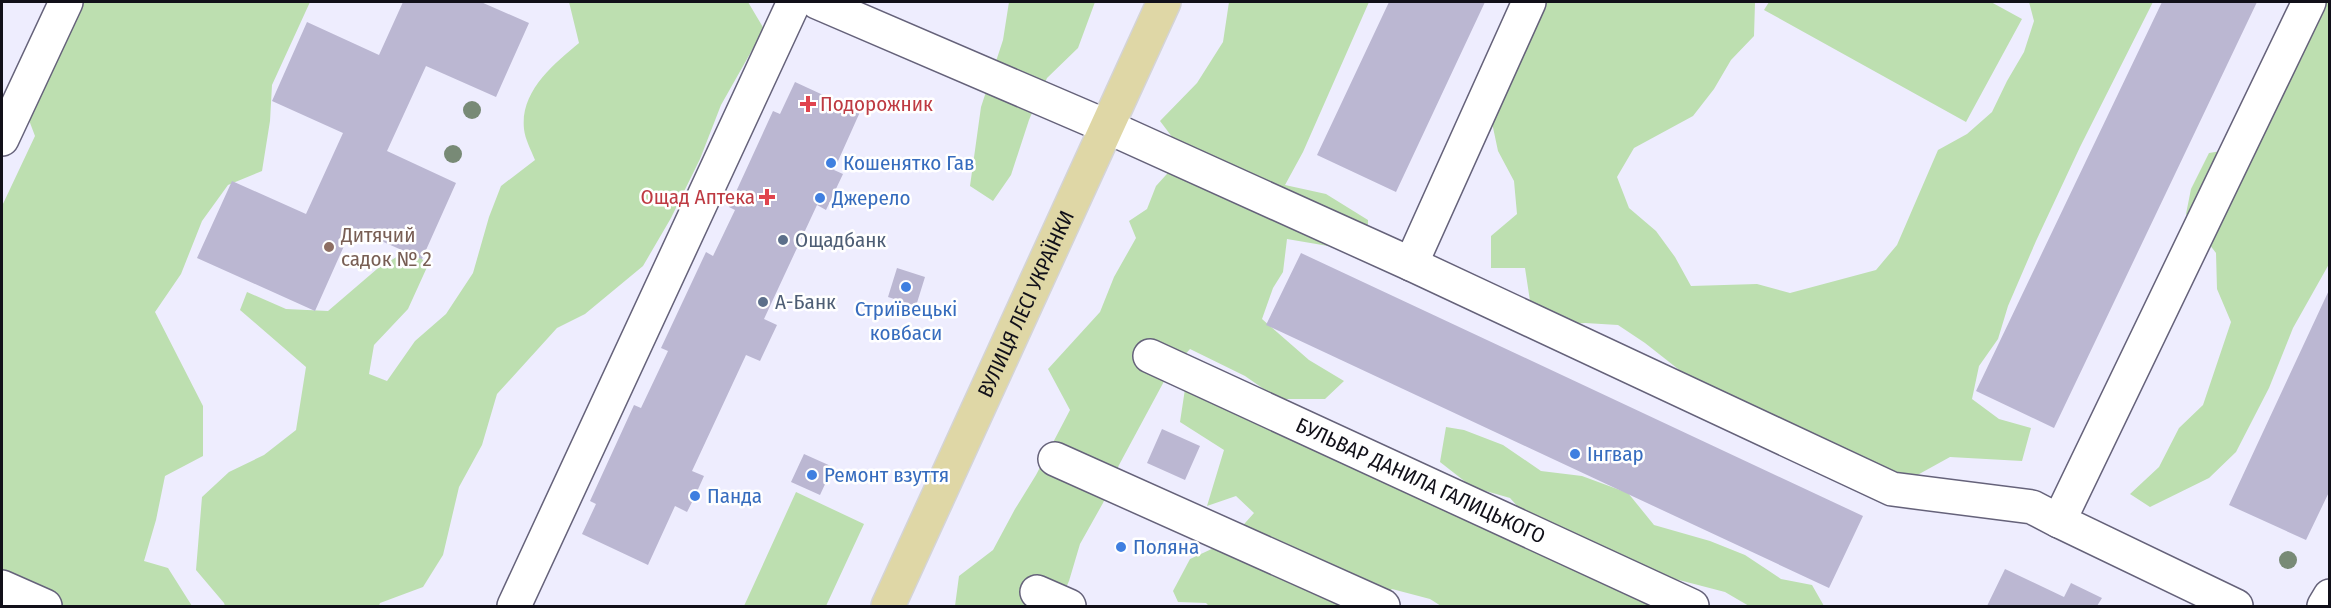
<svg xmlns="http://www.w3.org/2000/svg" width="2331" height="608" viewBox="0 0 2331 608" font-family="'Fira Sans Condensed',sans-serif">
  <rect width="100%" height="100%" fill="#eeedfe"/>
  <path fill="#bddfb0" d="M85,2h225l-38,83 -2,36 -8,50 -34,14 -26,36 -21,53 -26,38 48,94v50l-38,20 -9,44 -12,41 24,7 24,38h-190v-400l33,-70 -11,-29 51,-95z
    M569,2h179l16,27 -43,76 -21,54 -29,59 -28,48 -58,48 -28,14 -60,66 -15,51 -23,42 -16,68 -20,32 -43,16 -1,3h-154l-1,-3 -28,-33 6,-73 27,-25 35,-17 32,-25 10,-63 -66,-57 7,-18 39,17 42,2 49,-42 34,-21 17,17 -20,44 -34,36 -5,29 18,7 28,-40 31,-27 27,-41 16,-56 12,-31 34,-26c-4,-10 -10,-21 -11,-31 -4,-38 30,-65 55,-86z
    M1009,2h86l-17,46 -31,30 -18,42 -18,55 -18,26 -23,-15 11,-79 22,-67z
    M1229,2h140l-66,150 -18,33 41,9 42,26 -1,35 -33,-8 -47,-8 -4,33 -10,16 -11,31 47,41 35,21 -19,18h-47l-33,-23 -55,-27 -22,25 -49,91 -16,38 -23,41 -11,37 -11,25h-103l4,-30 34,-26 22,-41 21,-34 34,-65 -22,-41 52,-57 14,-35 22,-39 -7,-17 18,-12 9,-23 29,-32 -25,-33 37,-38 26,-41z
    M1547,2h210l-2,1 -1,33 -23,24 -17,29 -21,27 -59,32 -17,29 12,31 27,23 19,26 16,29 66,-2 33,9 86,-23 21,-25 41,-95 29,-16 25,-22 15,-31 17,-29 10,-31 -5,-19h124l-73,145 -44,94 -28,65 -10,33 -19,27 -7,33 27,20 32,9 -9,33 -72,-4 -58,32 -205,-113 -42,-33 -27,-18 -33,-2 -34,2 -21,-24 -5,-33h-34v-32l26,-22 -3,-33 -16,-30 -7,-33 13,-20 9,-38 16,-23z
    M1769,2h222l31,17 -56,103 -202,-112z
    M2314,2h15v262l-36,64 -24,60 -33,64 -27,26 -59,29 -20,-13 29,-27 20,-39 24,-23 28,-83 -14,-33 -1,-36 -30,-39 5,-25 18,-36 43,-7 21,-43 29,-45z
    M1185,389l515,217h-259l-11,-7 -38,-10 -19,17h-164l-3,-3 -28,-1 -5,-11 17,-32 39,-18 25,-28 -18,-17 -29,10 17,-56 -44,-28z
    M1446,427l18,3 39,15 38,26 41,5 46,17 26,32 56,16 35,14 36,24 31,6 12,21h-75l-24,-14 -96,-25 -92,-39 -27,-30 -38,-11 -32,-25z
    M796,492l68,32 -38,82h-82z"/>
  <path fill="#bbb7d2" d="M403,2h78l48,21 -33,74 -70,-31 -39,85 69,32 -34,76 -70,-31 -37,83 -118,-53 35,-77 74,33 37,-81 -71,-32 35,-79 72,33z
    M1389,2h96l-89,190 -79,-37z
    M2162,2h95l-203,426 -78,-37z
    M795,82l65,30 -26,58 9,4 -17,36 -9,-5 -53,114 13,6 -17,36 -14,-6 -54,116 12,5 -9,20 -8,16 -12,-6 -27,59 -66,-31 14,-30 -6,-3 44,-96 7,3 27,-57 -7,-3 45,-96 7,4 22,-46 -6,-3 44,-96 7,3z
    M1301,253l562,263 -34,72 -563,-263z
    M897,268l28,9 -9,29 -28,-9z
    M2330,288v202l-24,50 -77,-35z
    M1162,429l38,17 -15,34 -38,-17z
    M804,454l29,13 -13,28 -29,-13z
    M2005,569l59,28 7,-14 31,15 -5,8h-110z"/>
  <g fill="none" stroke-linecap="round" stroke-linejoin="round">
    <defs>
      <g id="minor">
        <path d="M817,2l291,125 303,137 481,225 140,18 27,14"/>
        <path d="M2,139l64,-137"/>
        <path d="M1411,264l118,-262"/>
        <path id="s1" d="M1150,356l542,250"/>
        <path d="M1055,459l328,147"/>
        <path d="M2,587l43,19"/>
        <path d="M1037,592l32,14"/>
        <path d="M514,606l280,-604"/>
        <path d="M2236,606l-177,-85 250,-519"/>
        <path d="M2324,606l6,-10"/>
      </g>
      <g id="major">
        <path id="s2" d="M888,606l276,-604"/>
      </g>
    </defs>
    <use href="#minor" stroke="#65627a" stroke-width="36"/>
    <use href="#major" stroke="#d4d4d6" stroke-width="36"/>
    <use href="#minor" stroke="#fff" stroke-width="33"/>
    <use href="#major" stroke="#dfd7a6" stroke-width="33"/>
  </g>
  <g fill="#788a76">
    <circle cx="472" cy="110" r="9"/>
    <circle cx="453" cy="154" r="9"/>
    <circle cx="2288" cy="560" r="9"/>
  </g>
  <g fill="#e0444e" stroke="#fff" stroke-width="2">
    <path d="M805 95h6v6h6v6h-6v6h-6v-6h-6v-6h6z"/>
    <path d="M764 188h6v6h6v6h-6v6h-6v-6h-6v-6h6z"/>
  </g>
  <g fill="#3f7fe0" stroke="#fff" stroke-width="2">
    <circle cx="831" cy="163" r="6"/>
    <circle cx="820" cy="198" r="6"/>
    <circle cx="906" cy="287" r="6"/>
    <circle cx="1575" cy="454" r="6"/>
    <circle cx="812" cy="475" r="6"/>
    <circle cx="695" cy="496" r="6"/>
    <circle cx="1121" cy="547" r="6"/>
  </g>
  <g fill="#5c6f8a" stroke="#fff" stroke-width="2">
    <circle cx="783" cy="240" r="6"/>
    <circle cx="763" cy="302" r="6"/>
  </g>
  <circle fill="#8d6e63" stroke="#fff" stroke-width="2" cx="329" cy="247" r="6"/>
  <g text-anchor="middle" stroke-width="5" stroke-linejoin="round" paint-order="stroke">
    <g font-size="21" fill="#be3a42" stroke="#fff" text-anchor="start">
      <text x="820" y="111">Подорожник</text>
      <text x="755" y="204" text-anchor="end">Ощад Аптека</text>
    </g>
    <g font-size="21" fill="#366cbe" stroke="#fff" text-anchor="start">
      <text x="843" y="170">Кошенятко Гав</text>
      <text x="832" y="205">Джерело</text>
      <text x="906" y="316" text-anchor="middle">Стриївецькі<tspan x="906" dy="24">ковбаси</tspan></text>
      <text x="1587" y="461">Інгвар</text>
      <text x="824" y="482">Ремонт взуття</text>
      <text x="707" y="503">Панда</text>
      <text x="1133" y="554">Поляна</text>
    </g>
    <g font-size="21" fill="#785e54" stroke="#fff" text-anchor="start">
      <text x="341" y="242">Дитячий<tspan x="341" dy="24">садок № 2</tspan></text>
    </g>
    <g font-size="21" fill="#4e5e75" stroke="#fff" text-anchor="start">
      <text x="795" y="247">Ощадбанк</text>
      <text x="775" y="309">А-Банк</text>
    </g>
    <g font-size="21" fill="#111019" stroke="#fff">
      <text dy="7" stroke="none"><textPath href="#s2" startOffset="332">ВУЛИЦЯ ЛЕСІ УКРАЇНКИ</textPath></text>
      <text dy="7" stroke="none"><textPath href="#s1" startOffset="298">БУЛЬВАР ДАНИЛА ГАЛИЦЬКОГО</textPath></text>
    </g>
  </g>
  <rect width="2331" height="608" fill="none" stroke="#111019" stroke-width="6"/>
</svg>
